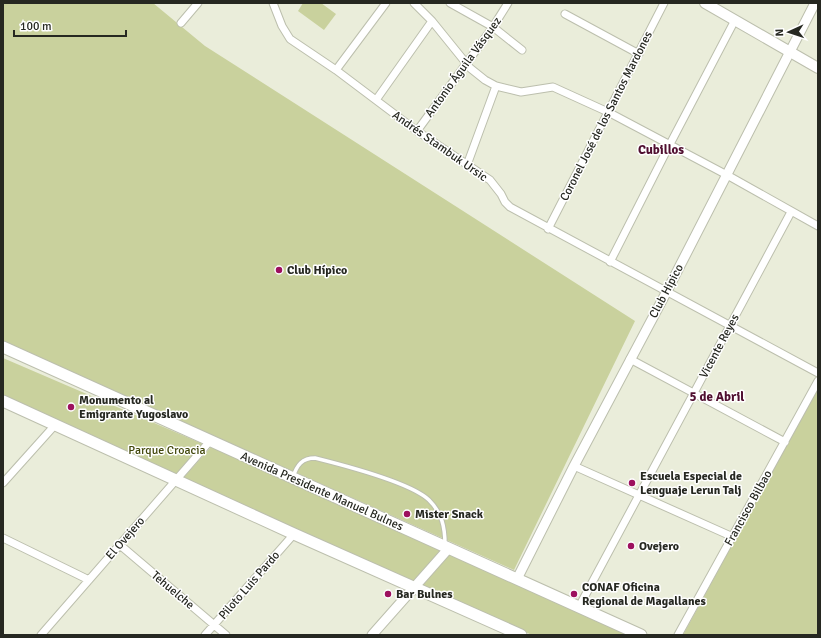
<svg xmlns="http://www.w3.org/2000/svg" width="821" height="638" viewBox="0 0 821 638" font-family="Signika,sans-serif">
  <rect width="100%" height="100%" fill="#eaedda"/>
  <path fill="#c9d19d" d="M3,3h150l52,43 430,275 -121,249 -511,-228z
    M303,3h18l15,11 -12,16 -26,-19z
    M3,358l200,86 -27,32 -173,-81z
    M818,387v248h-135z
    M211,447l418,188h-97l-349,-157z"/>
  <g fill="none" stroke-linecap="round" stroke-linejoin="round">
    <defs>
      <path id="service" d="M293,477c4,-12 9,-19 22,-19 28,7 95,24 114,42 13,13 16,27 16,45"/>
      <path id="minor" d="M273,3l9,23 8,13 46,31 81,61 73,49 11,14 4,8 5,5 308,166
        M414,3l18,18 38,47 15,12 11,6 25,6 32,-5 55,25 119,63 91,51
        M450,3l43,24 29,23
        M565,14l74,40
        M181,23l17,-20
        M336,70l50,-67
        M376,100l56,-79
        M417,131l76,-104 15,-24
        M467,165l29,-79
        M548,229l116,-226
        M610,262l59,-116 66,-126
        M630,359l155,83
        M574,466l159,71
        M3,483l52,-58
        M3,538l86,42
        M120,545l106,90
        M579,607l212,-395
        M41,635l169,-194
        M205,635l89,-101
        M678,635l140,-254"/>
      <path id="tertiary" d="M517,579l57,-113 93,-175 148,-288
        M372,635l77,-87"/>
      <path id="secondary" d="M705,3l113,65"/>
      <path id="primary" d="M3,347l638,288
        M3,401l291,133 227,101"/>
    </defs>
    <use href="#service" stroke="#bcbfad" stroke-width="5.5"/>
    <use href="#minor" stroke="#bcbfad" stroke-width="9"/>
    <use href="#tertiary" stroke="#bcbfad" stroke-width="11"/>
    <use href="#secondary" stroke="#bcbfad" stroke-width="12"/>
    <use href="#primary" stroke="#bcbfad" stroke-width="13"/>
    <use href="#service" stroke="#fff" stroke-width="3.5"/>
    <use href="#minor" stroke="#fff" stroke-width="7"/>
    <use href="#tertiary" stroke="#fff" stroke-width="9"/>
    <use href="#secondary" stroke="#fff" stroke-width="10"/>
    <use href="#primary" stroke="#fff" stroke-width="11"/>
  </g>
  <g fill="#9d105e" stroke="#fff" stroke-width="1.5">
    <circle cx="279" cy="270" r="4"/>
    <circle cx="71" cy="407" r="4"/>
    <circle cx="632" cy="483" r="4"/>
    <circle cx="407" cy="514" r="4"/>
    <circle cx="631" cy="546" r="4"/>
    <circle cx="388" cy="594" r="4"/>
    <circle cx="574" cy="594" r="4"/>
  </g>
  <g text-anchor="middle" stroke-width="3" stroke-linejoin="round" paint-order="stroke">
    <g font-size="12" fill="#262821" stroke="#fff">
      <text transform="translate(463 67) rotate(-54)" y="4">Antonio Águila Vásquez</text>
      <text transform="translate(606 116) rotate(-63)" y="4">Coronel José de los Santos Mardones</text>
      <text transform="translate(440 146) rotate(35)" y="4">Andrés Stambuk Ursic</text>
      <text transform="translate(666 291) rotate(-62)" y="4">Club Hípico</text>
      <text transform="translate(719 346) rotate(-62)" y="4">Vicente Reyes</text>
      <text transform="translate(322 491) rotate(24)" y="4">Avenida Presidente Manuel Bulnes</text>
      <text transform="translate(748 508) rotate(-61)" y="4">Francisco Bilbao</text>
      <text transform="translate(125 538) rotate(-49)" y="4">El Ovejero</text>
      <text transform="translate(249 585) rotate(-49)" y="4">Piloto Luis Pardo</text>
      <text transform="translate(173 590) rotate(40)" y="4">Tehuelche</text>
    </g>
    <g font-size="12" font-weight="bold" fill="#262821" stroke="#fff" text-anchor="start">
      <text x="287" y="274">Club Hípico</text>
      <text x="79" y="404">Monumento al<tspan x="79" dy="14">Emigrante Yugoslavo</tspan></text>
      <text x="640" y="480">Escuela Especial de<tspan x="640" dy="14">Lenguaje Lerun Talj</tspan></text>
      <text x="415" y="518">Mister Snack</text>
      <text x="639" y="550">Ovejero</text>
      <text x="582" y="591">CONAF Oficina<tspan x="582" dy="14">Regional de Magallanes</tspan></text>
      <text x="396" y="598">Bar Bulnes</text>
    </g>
    <g font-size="12" fill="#41470a" stroke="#fff">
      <text x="167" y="454">Parque Croacia</text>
    </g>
    <g font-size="13" font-weight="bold" fill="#500f30" stroke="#fff">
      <text x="661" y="154">Cubillos</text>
      <text x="717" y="401">5 de Abril</text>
    </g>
  </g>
  <rect width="821" height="638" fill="none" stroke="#262821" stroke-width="8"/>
  <g transform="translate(789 32) rotate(267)" stroke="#ffffff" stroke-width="3" paint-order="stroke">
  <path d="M0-3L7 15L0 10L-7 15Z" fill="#262821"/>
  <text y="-6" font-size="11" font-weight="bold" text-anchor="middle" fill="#262821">N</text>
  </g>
  <path d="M14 30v6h112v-6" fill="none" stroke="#262821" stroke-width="2"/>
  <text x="20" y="30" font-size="12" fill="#262821" stroke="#ffffff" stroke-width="3" paint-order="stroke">100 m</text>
</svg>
